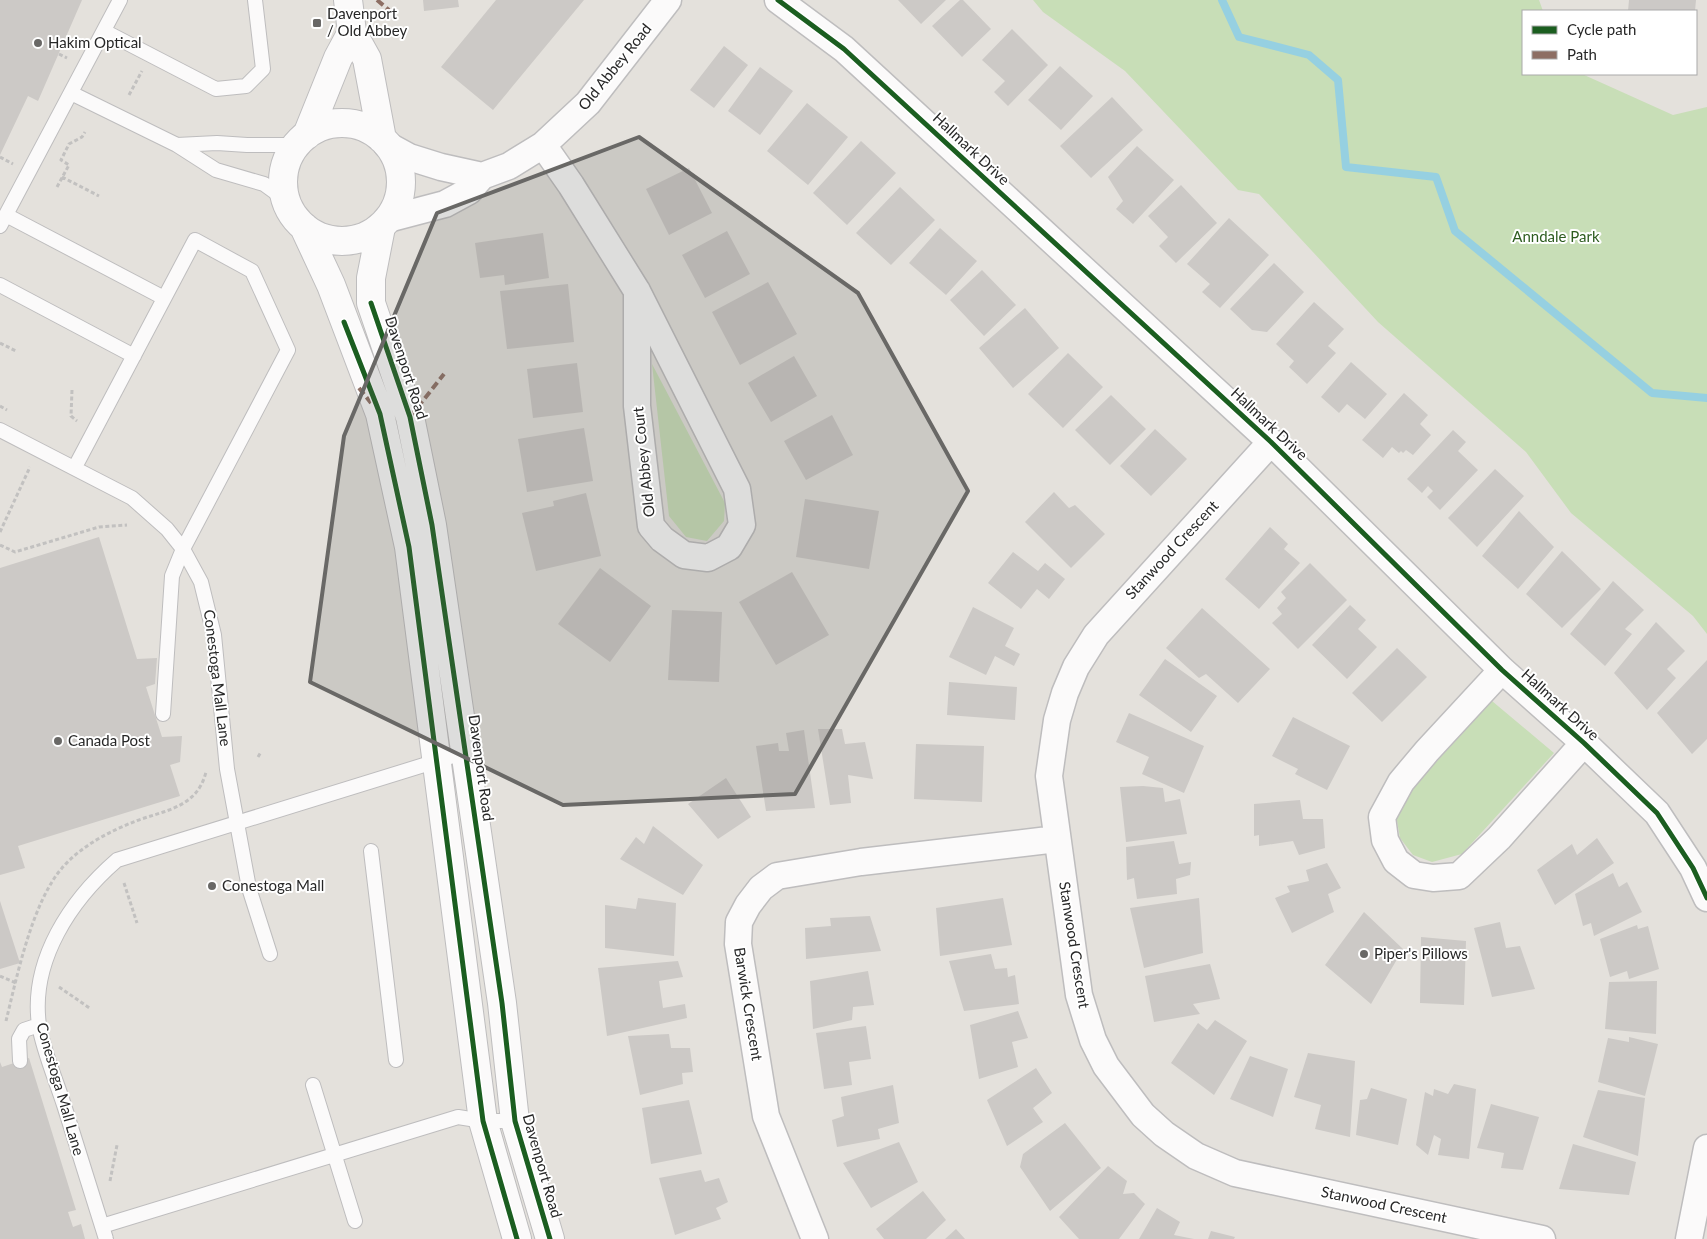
<svg xmlns="http://www.w3.org/2000/svg" width="1707" height="1239" viewBox="0 0 1707 1239" font-family="Lato,sans-serif">
  <rect width="100%" height="100%" fill="#e4e1dc"/>
  <path fill="#c8deb7" d="M1033,0h506l4,11h-20v63h59l91,41 34,-8v527l-14,-18 -122,-103 -45,-61 -148,-130 -119,-128 -21,-4 -113,-119 -82,-59z
    M652,364l73,139 -1,18 -17,20 -21,-4 -17,-21z
    M1492,701l62,52 -92,101 -30,8 -19,-7 -13,-17 -4,-23 9,-19z"/>
  <g fill="none" stroke-linecap="round" stroke-linejoin="round">
    <path stroke="#96d0e1" stroke-width="8" d="M1222,0l17,37 70,18 29,25 8,87 90,10 19,54 197,162 55,5"/>
  </g>
  <path fill="#ccc9c6" d="M0,0h82l-44,101 -10,-5 -28,59z
    M423,0h35l1,7 -35,4z
    M496,0h88l-91,110 -52,-43z
    M898,0h48l-25,24z
    M960,0h3l28,29 -29,28 -30,-31z
    M1629,0h67l-1,11h-67z
    M1012,29l36,36 -40,41 -14,-14 11,-11 -23,-21z
    M724,46l24,19 -34,43 -24,-18z
    M1060,66l33,30 -32,34 -33,-30z
    M760,67l33,24 -33,44 -32,-24z
    M1112,97l31,33 -52,48 -31,-32z
    M807,103l41,34 -40,48 -41,-34z
    M861,141l35,32 -49,52 -34,-32z
    M1137,146l37,34 -41,44 -17,-15 7,-8 -15,-24z
    M689,168l23,45 -43,22 -23,-46z
    M1181,185l36,38 -41,40 -17,-17 9,-9 -20,-21z
    M900,187l35,33 -44,45 -35,-32z
    M1229,218l40,37 -49,53 -18,-16 8,-8 -23,-20z
    M940,228l37,33 -31,34 -37,-32z
    M727,231l23,43 -45,24 -23,-43z
    M543,233l6,45 -44,7 -1,-10 -24,3 -5,-35z
    M1274,263l30,29 -37,40 -15,-2 -22,-21z
    M982,270l34,35 -32,31 -34,-36z
    M768,282l29,52 -57,31 -28,-53z
    M568,284l6,58 -67,7 -7,-58z
    M1314,302l30,27 -16,17 8,7 -29,31 -18,-17 5,-6 -18,-17z
    M1025,308l34,40 -46,40 -34,-40z
    M1068,353l35,34 -40,41 -35,-34z
    M794,356l23,40 -46,26 -23,-39z
    M1351,362l36,32 -22,25 -18,-15 -8,9 -18,-16z
    M577,363l6,49 -50,6 -6,-49z
    M1404,393l24,22 -8,9 11,11 -18,20 -7,-5 -3,3 -2,-2 -2,2 -7,-6 -9,11 -21,-18z
    M1111,395l35,34 -36,36 -35,-35z
    M832,415l21,40 -47,25 -22,-39z
    M584,428l9,53 -66,11 -9,-53z
    M1155,429l32,30 -36,37 -31,-30z
    M1453,430l13,12 -8,9 20,19 -38,40 -13,-13 6,-6 -5,-5 -6,7 -15,-14z
    M1495,469l29,27 -47,51 -29,-29z
    M1054,492l15,16 6,-3 30,29 -34,34 -46,-46z
    M586,493l15,63 -65,15 -14,-58 32,-7 -1,-5z
    M805,499l74,12 -10,58 -73,-12z
    M1519,511l35,36 -36,42 -36,-33z
    M1270,527l18,17 -4,5 16,14 -41,46 -34,-30z
    M99,537l38,122 20,-1 -2,26 -9,3 16,50 20,-1 -2,26 -10,3 10,31 -162,50 7,22 -25,7v-307z
    M1562,551l39,38 -39,39 -36,-34z
    M1013,552l25,19 7,-8 20,16 -16,20 -12,-10 -16,20 -33,-26z
    M1310,563l37,37 -49,49 -26,-26 10,-9 -5,-6 9,-10 -5,-6z
    M600,568l51,38 -41,56 -52,-38z
    M792,572l37,63 -53,30 -37,-63z
    M1613,581l31,29 -19,19 7,5 -27,32 -35,-32z
    M1350,605l16,15 -8,9 19,18 -30,32 -35,-34z
    M973,607l41,21 -9,18 15,8 -6,12 -19,-10 -9,19 -37,-18z
    M1202,608l68,61 -32,34 -32,-29 -7,4 -33,-30z
    M672,610l50,2 -3,70 -51,-2z
    M1656,622l29,29 -18,18 9,9 -29,32 -33,-37z
    M1397,648l30,29 -45,45 -30,-29z
    M1165,659l52,37 -26,36 -52,-37z
    M1707,660v79l-15,15 -35,-41z
    M949,682l68,5 -2,33 -68,-5z
    M1129,713l75,33 -20,47 -42,-19 7,-17 -33,-15z
    M1293,717l57,29 -23,44 -32,-16 3,-5 -26,-13z
    M818,729h24l3,15 20,-2 8,37 -25,-4 3,28 -21,2z
    M804,730l11,78 -49,3 -10,-65 22,-3 1,8h10l-3,-18z
    M916,744l68,2 -2,56 -68,-3z
    M726,778l25,39 -33,22 -30,-35z
    M1143,786l20,2 2,14 15,-3 7,35 -61,8 -6,-55z
    M1300,800l3,19h20l2,29 -26,7 -6,-14 -34,5v-11l-5,1v-32z
    M653,826l50,39 -20,30 -63,-36 16,-22 8,7z
    M1597,838l17,25 -59,42 -18,-35 35,-26 5,11z
    M1174,841l5,23 12,-2 -1,13 -14,4 1,15 -40,5 -3,-21 -7,2 -1,-33z
    M1327,863l14,25 -13,6 6,18 -42,21 -17,-35 15,-6 -3,-6 22,-5 -3,-11z
    M1613,873l6,14 8,-5 15,30 -48,24 -3,-13 -8,3 -8,-32z
    M638,898l38,5 -2,53 -69,-8v-43l31,4z
    M1003,898l9,47 -72,11 -4,-48z
    M1199,898l4,55 -59,15 -14,-60z
    M0,901l20,62 -20,6z
    M1364,912l39,37 -32,55 -46,-39z
    M870,916l11,35 -75,8 -1,-31 26,-2 -1,-8z
    M1500,922l6,26 14,-2 15,43 -43,8 -18,-69z
    M1637,925l1,4 10,-3 11,43 -30,10 -2,-8 -17,6 -10,-38z
    M1421,937l45,4 -2,64 -44,-2z
    M991,954l4,15 12,-1 1,9 7,-2 4,29 -55,7 -15,-50z
    M678,961l5,16 -24,4 4,27 22,-4 2,14 -80,18 -9,-68z
    M1210,964l10,35 -27,5 7,10 -46,8 -9,-46z
    M868,971l6,34 -21,2 -1,13 -39,9 -3,-48z
    M1657,981l-1,53 -51,-5 4,-47z
    M1018,1011l10,27 -16,4 6,25 -39,12 -9,-54z
    M1215,1020l32,21 -33,54 -43,-32 27,-40 9,7z
    M866,1026l5,33 -22,3 3,23 -28,4 -8,-56z
    M669,1034l2,14h19l3,24 -11,1 1,11 -43,11 -12,-59z
    M1629,1037l29,7 -13,52 -47,-14 10,-44 21,4z
    M1308,1053l47,8 -5,76 -35,-8 6,-24 -27,-8z
    M1250,1056l38,13 -15,48 -43,-18z
    M29,1058l47,152 -8,2 5,15 8,-3 4,15h-85v-177l2,5z
    M1036,1068l16,25 -19,15 10,14 -36,24 -20,-46z
    M1454,1084l22,5 -7,70 -31,-4 3,-16 -7,-4 -6,20 -12,-10 9,-53 8,4 1,-7 14,5z
    M893,1085l6,38 -21,6 2,10 -43,8 -5,-27 12,-4 -3,-19z
    M1371,1088l36,11 -9,46 -42,-10 4,-35 7,-1z
    M1598,1090l47,8 -7,58 -55,-19z
    M689,1100l13,54 -51,10 -9,-56z
    M1491,1104l48,13 -16,53 -22,-2 3,-15 -27,-5z
    M1065,1123l36,45 -51,43 -30,-44 3,-13z
    M899,1142l19,40 -47,26 -28,-45z
    M1573,1144l63,18 -7,33 -70,-6z
    M1108,1166l19,15 -4,13 11,-1 11,11 -26,35h-40l-20,-22z
    M701,1170l4,12 14,-4 9,24 -12,6 5,11 -46,16 -16,-57z
    M923,1191l23,29 -20,19h-42l-8,-10z
    M1157,1208l23,14 -6,13 20,4h-55z
    M956,1229l9,10h-20z
    M1211,1231l24,6 -1,2h-26z"/>
  <g fill="none" stroke-linecap="round" stroke-linejoin="round">
    <defs>
      <path id="lane" d="M104,31l112,58 30,-3 17,-17 -8,-69
        M71,93l106,52 39,25 48,14 22,16
        M177,145l40,-2 30,2h50
        M6,215l158,83
        M0,226l120,-226
        M0,285l134,71
        M0,430l132,68 35,31 16,20 18,33 13,53 13,134 22,119 21,66
        M75,467l120,-227 57,31 36,79 -105,199 -11,27 -9,138
        M371,851l25,209
        M20,1061l-1,-22 5,-9 15,-5
        M313,1085l42,136
        M102,1226l356,-109 25,4h32
        M106,1239c-14,-45 -28,-90 -42,-134 -8,-25 -21,-55 -25,-80 -9,-65 32,-125 78,-165l349,-108"/>
      <path id="street" d="M778,0l66,49 427,393 231,228 82,73 73,70 36,55 14,30
        M387,145l22,12 32,10 41,9
        M543,145l28,40 66,106 100,198 5,36 -13,22 -21,11 -24,-3 -22,-16 -11,-13 -14,-120v-115
        M388,219l57,-15 24,-13 13,-15 27,-10 34,-21 45,-42 80,-103
        M1271,442l-175,193 -20,32 -11,26 -8,27 -8,56 30,219 14,45 13,26 37,49 21,19 32,22 39,17 307,66
        M1502,670l-75,81 -26,31 -19,35 3,23 11,21 18,14 19,3 26,-2 40,-38 85,-95
        M815,1239l-49,-123 -28,-172 1,-22 9,-17 13,-17 16,-12 84,-14 196,-23
        M1689,1239l18,-91"/>
      <path id="secondary" d="M348,0l4,32 15,27 15,80
        M283 182a59 59 0 1 1 118 0a59 59 0 1 1-118 0Z
        M307,135l31,-77 14,-26
        M304,227l27,58 49,129 29,133 74,574 34,118
        M381,227l-10,51v25l39,114 22,108 70,478 13,118 35,118"/>
    </defs>
    <use href="#lane" stroke="#bebdbe" stroke-width="16"/>
    <use href="#street" stroke="#bebdbe" stroke-width="29"/>
    <use href="#secondary" stroke="#bebdbe" stroke-width="30"/>
    <path stroke="#c2c1c0" stroke-width="3" stroke-dasharray="4 2.5" stroke-linecap="butt" d="M59,54l8,4
      M129,95l13,-24
      M0,157l13,7
      M62,177l37,19
      M57,187l12,-22 -8,-5 8,-16 13,-7 3,-5
      M0,343l16,8
      M72,390l-1,26 6,5
      M0,406l7,4
      M0,532l30,-65
      M0,545l15,7 84,-25 28,-2
      M258,757l3,-5
      M124,883l13,40
      M0,976l16,7
      M59,987l32,22
      M6,1021c11,-45 26,-118 56,-153 19,-22 48,-37 74,-47 29,-11 61,-13 70,-49
      M110,1181l7,-36"/>
    <use href="#lane" stroke="#fbfafa" stroke-width="14"/>
    <use href="#street" stroke="#fbfafa" stroke-width="26"/>
    <use href="#secondary" stroke="#fbfafa" stroke-width="28"/>
    <path stroke="#8d6e63" stroke-width="4" stroke-dasharray="8 4" stroke-linecap="butt" d="M377,0l12,10
      M359,388l12,15
      M410,417l34,-43"/>
    <defs>
      <path id="cycleway" d="M778,0l66,49 427,393 231,228 82,73 73,70 36,55 14,30
        M371,303l39,114 22,108 70,478 13,118 35,118
        M344,322l36,92 29,133 74,574 34,118"/>
    </defs>
    <use href="#cycleway" stroke="#fff" stroke-width="8"/>
    <use href="#cycleway" stroke="#1b5e20" stroke-width="5"/>
  </g>
  <path fill="#696866" fill-opacity="0.2" stroke="#696866" stroke-width="4" stroke-linejoin="round" d="M639,137l219,156 110,198 -173,303 -232,11 -253,-123 34,-246 93,-223z"/>
  <g fill="#696866" stroke="#fff" stroke-width="2">
    <rect x="312" y="18" width="10" height="10" rx="2.5"/>
    <circle cx="38" cy="43" r="5"/>
    <circle cx="58" cy="741" r="5"/>
    <circle cx="212" cy="886" r="5"/>
    <circle cx="1364" cy="954" r="5"/>
  </g>
  <g text-anchor="middle" stroke-width="4" stroke-linejoin="round" paint-order="stroke">
    <g font-size="15" fill="#272727" stroke="#fff" text-anchor="start">
      <text x="327" y="19">Davenport<tspan x="327" dy="17">/ Old Abbey</tspan></text>
      <text x="48" y="48">Hakim Optical</text>
      <text x="68" y="746">Canada Post</text>
      <text x="222" y="891">Conestoga Mall</text>
      <text x="1374" y="959">Piper's Pillows</text>
    </g>
    <g font-size="15" fill="#272727" stroke="#fff">
      <text transform="translate(615 67) rotate(-51)" y="5">Old Abbey Road</text>
      <text transform="translate(971 149) rotate(43)" y="5">Hallmark Drive</text>
      <text transform="translate(406 368) rotate(72)" y="5">Davenport Road</text>
      <text transform="translate(1269 424) rotate(43)" y="5">Hallmark Drive</text>
      <text transform="translate(644 462) rotate(-96)" y="5">Old Abbey Court</text>
      <text transform="translate(1172 550) rotate(-47)" y="5">Stanwood Crescent</text>
      <text transform="translate(217 678) rotate(83)" y="5">Conestoga Mall Lane</text>
      <text transform="translate(1560 705) rotate(42)" y="5">Hallmark Drive</text>
      <text transform="translate(481 768) rotate(82)" y="5">Davenport Road</text>
      <text transform="translate(1074 945) rotate(81)" y="5">Stanwood Crescent</text>
      <text transform="translate(748 1004) rotate(81)" y="5">Barwick Crescent</text>
      <text transform="translate(60 1089) rotate(74)" y="5">Conestoga Mall Lane</text>
      <text transform="translate(542 1166) rotate(74)" y="5">Davenport Road</text>
      <text transform="translate(1384 1205) rotate(12)" y="5">Stanwood Crescent</text>
    </g>
    <g font-size="15" fill="#2d5c1f" stroke="#fff">
      <text x="1556" y="242">Anndale Park</text>
    </g>
  </g>
  <rect x="1522" y="10" width="175" height="65" fill="#ffffff" stroke="#a9a9a9"/>
  <rect x="1532" y="26" width="25" height="8" fill="#1b5e20" stroke="#a9a9a9"/>
  <text x="1567" y="35" font-size="15" fill="#272727">Cycle path</text>
  <rect x="1532" y="51" width="25" height="8" fill="#8d6e63" stroke="#a9a9a9"/>
  <text x="1567" y="60" font-size="15" fill="#272727">Path</text>
</svg>
